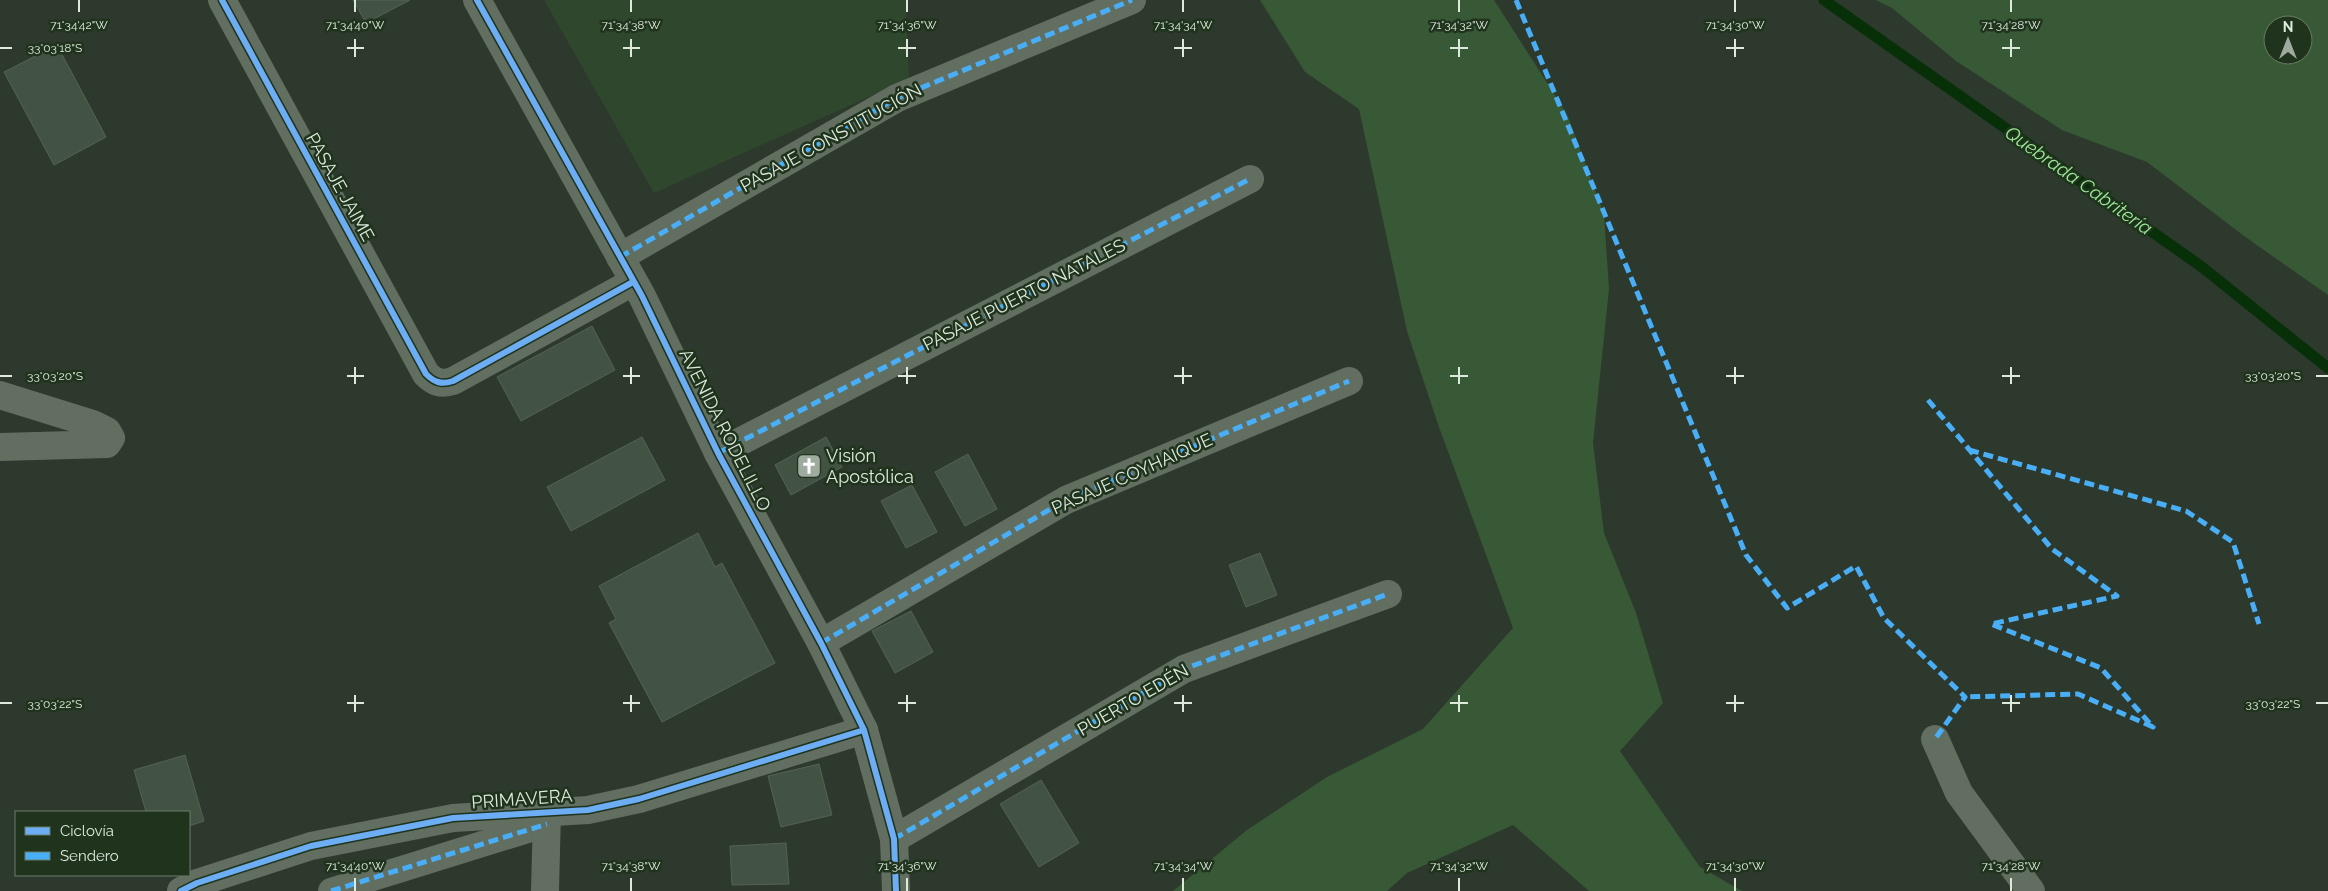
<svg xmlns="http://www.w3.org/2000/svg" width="2328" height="891" viewBox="0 0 2328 891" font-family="Raleway,sans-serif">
  <rect width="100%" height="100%" fill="#2d392c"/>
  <path fill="#2f472d" d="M544,0h362l3,79 -255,114z"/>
  <path fill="#385936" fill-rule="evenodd" d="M1260,0h234l73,114 37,100 5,75 -16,154 11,90 32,80 27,90 -43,48 80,116 42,24h-153l-76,-66 -106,48 -20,18h-214l74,-61 80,-53 96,-48 90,-101 -74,-201 -32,-96 -48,-222 -54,-37z
    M1876,0h452v295l-84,-59 -97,-74 -85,-32 -106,-69 -64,-53zM2273,25h30v30h-30z"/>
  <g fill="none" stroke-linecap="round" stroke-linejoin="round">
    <path stroke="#073008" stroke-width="11" d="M1824,0l378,267 126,101"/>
  </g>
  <path fill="#435343" stroke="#566155" d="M353,0h57l-44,23z
    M57,45l49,92 -52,28 -50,-93z
    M592,326l23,44 -94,51 -24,-44z
    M642,437l23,43 -94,51 -24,-44z
    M826,437l16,30 -51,28 -16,-30z
    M968,454l29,55 -32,17 -30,-54z
    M912,485l25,47 -31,16 -25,-47z
    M698,533l17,34 7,-4 53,100 -113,59 -53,-99 7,-4 -17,-33z
    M1260,553l17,42 -31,12 -17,-42z
    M911,611l22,41 -38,21 -23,-42z
    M185,755l19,66 -15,5v-14h-43l-12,-42z
    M819,764l13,51 -51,12 -13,-51z
    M1041,780l38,63 -40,24 -39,-63z
    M786,843l3,41 -57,1 -2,-39z"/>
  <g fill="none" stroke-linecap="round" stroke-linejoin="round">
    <path stroke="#616e60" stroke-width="26" d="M331,891l216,-67"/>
    <path stroke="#616e60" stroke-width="28" d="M222,0l204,374c8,8 15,11 27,7l180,-99
      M620,257l277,-159 235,-98
      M0,395l93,29 14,7 4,7 -4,6 -107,3
      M718,453l532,-274
      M821,643l245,-143 283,-119
      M1935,739l24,54 72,98
      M894,839l290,-170 204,-75
      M181,891l16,-8 114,-37 142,-28 135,-8 51,-11 225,-69
      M545,891l2,-79"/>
    <path stroke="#616e60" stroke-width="28" d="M477,0l165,296 76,157 103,190 43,87 30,109 2,52"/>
    <path stroke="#49aef6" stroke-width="5" stroke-dasharray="10 5" stroke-linecap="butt" d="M1516,0l230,555 41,53 69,-42 28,52 81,79 -30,42
      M620,257l277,-159 235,-98
      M1928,400l124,149 65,47 -126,28 110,44 52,59 -75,-33 -113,3
      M1969,450l217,61 47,31 26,82
      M718,453l532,-274
      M821,643l245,-143 283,-119
      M894,839l290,-170 204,-75
      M331,891l216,-67"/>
    <defs>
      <path id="cycleway" d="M222,0l204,374c8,8 15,11 27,7l180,-99
        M477,0l165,296 76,157 103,190 43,87 30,109 2,52
        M181,891l16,-8 114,-37 142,-28 135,-8 51,-11 225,-69"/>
    </defs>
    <use href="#cycleway" stroke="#1f331d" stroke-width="9"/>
    <use href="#cycleway" stroke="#6dadf4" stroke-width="6"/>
  </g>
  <path fill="none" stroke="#dde9db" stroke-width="2" d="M79,0v12M355,0v12M631,0v12M907,0v12M1183,0v12M1459,0v12M1735,0v12M2011,0v12M355,39v18M631,39v18M907,39v18M1183,39v18M1459,39v18M1735,39v18M2011,39v18M0,48h12M347,48h17M623,48h17M898,48h18M1174,48h18M1450,48h18M1726,48h18M2002,48h18M355,367v17M631,367v17M907,367v17M1183,367v17M1459,367v17M1735,367v17M2011,367v17M0,376h12M347,376h17M623,376h17M898,376h18M1174,376h18M1450,376h18M1726,376h18M2002,376h18M2316,376h12M355,695v17M631,695v17M907,695v17M1183,695v17M1459,695v17M1735,695v17M2011,695v17M0,703h12M347,703h17M623,703h17M898,703h18M1174,703h18M1450,703h18M1726,703h18M2002,703h18M2316,703h12M355,878v13M631,878v13M907,878v13M1183,878v13M1459,878v13M1735,878v13M2011,878v13"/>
  <defs>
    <symbol id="church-square" viewBox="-11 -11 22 22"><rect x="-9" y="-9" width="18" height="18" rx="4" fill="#9fab9e" stroke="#1f331d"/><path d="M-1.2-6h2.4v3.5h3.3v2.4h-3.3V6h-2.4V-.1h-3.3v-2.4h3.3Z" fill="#fff"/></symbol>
  </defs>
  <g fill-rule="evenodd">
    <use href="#church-square" x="795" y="452" width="28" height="28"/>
  </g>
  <g text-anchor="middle" stroke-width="5" stroke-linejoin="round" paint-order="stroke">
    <g font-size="18" fill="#dde9db" stroke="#1f331d">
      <text transform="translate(831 138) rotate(-29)" y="6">PASAJE CONSTITUCIÓN</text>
      <text transform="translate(340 187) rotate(61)" y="6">PASAJE JAIME</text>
      <text transform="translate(1024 295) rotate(-27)" y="6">PASAJE PUERTO NATALES</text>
      <text transform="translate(725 430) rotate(63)" y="6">AVENIDA RODELILLO</text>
      <text transform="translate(1132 474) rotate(-24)" y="6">PASAJE COYHAIQUE</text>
      <text transform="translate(1133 700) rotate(-30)" y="6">PUERTO EDÉN</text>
      <text transform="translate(522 799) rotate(-4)" y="6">PRIMAVERA</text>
    </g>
    <g font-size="18" fill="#dde9db" stroke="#1f331d" text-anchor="start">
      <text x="826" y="462">Visión<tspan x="826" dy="21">Apostólica</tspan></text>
    </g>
    <g font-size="19" font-style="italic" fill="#9be997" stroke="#1f331d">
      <text transform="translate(2079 180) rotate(35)" y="7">Quebrada Cabritería</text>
    </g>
  </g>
  <g font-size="12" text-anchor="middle" fill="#dde9db" stroke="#1f331d" stroke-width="5" stroke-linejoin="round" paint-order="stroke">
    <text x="79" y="29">71°34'42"W</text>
    <text x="355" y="29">71°34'40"W</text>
    <text x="631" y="29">71°34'38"W</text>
    <text x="907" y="29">71°34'36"W</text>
    <text x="1183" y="29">71°34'34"W</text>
    <text x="1459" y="29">71°34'32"W</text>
    <text x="1735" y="29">71°34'30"W</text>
    <text x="2011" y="29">71°34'28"W</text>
    <text x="55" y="52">33°03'18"S</text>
    <text x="55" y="380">33°03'20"S</text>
    <text x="2273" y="380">33°03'20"S</text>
    <text x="55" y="708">33°03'22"S</text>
    <text x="2273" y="708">33°03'22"S</text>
    <text x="355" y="870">71°34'40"W</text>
    <text x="631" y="870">71°34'38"W</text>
    <text x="907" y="870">71°34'36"W</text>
    <text x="1183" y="870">71°34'34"W</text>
    <text x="1459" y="870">71°34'32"W</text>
    <text x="1735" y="870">71°34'30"W</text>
    <text x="2011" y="870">71°34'28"W</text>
  </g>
  <rect x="15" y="811" width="175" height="65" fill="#1f331d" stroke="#6b7c69"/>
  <rect x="25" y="827" width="25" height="8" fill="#6dadf4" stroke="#6b7c69"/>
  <text x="60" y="836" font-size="15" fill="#dde9db">Ciclovía</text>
  <rect x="25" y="852" width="25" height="8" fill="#49aef6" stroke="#6b7c69"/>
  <text x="60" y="861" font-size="15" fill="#dde9db">Sendero</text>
  <g transform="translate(2288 40)"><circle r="24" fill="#1f331d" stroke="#6b7c69"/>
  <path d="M0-4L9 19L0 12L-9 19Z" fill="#9fab9e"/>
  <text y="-8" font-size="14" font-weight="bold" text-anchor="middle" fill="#dde9db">N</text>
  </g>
</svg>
